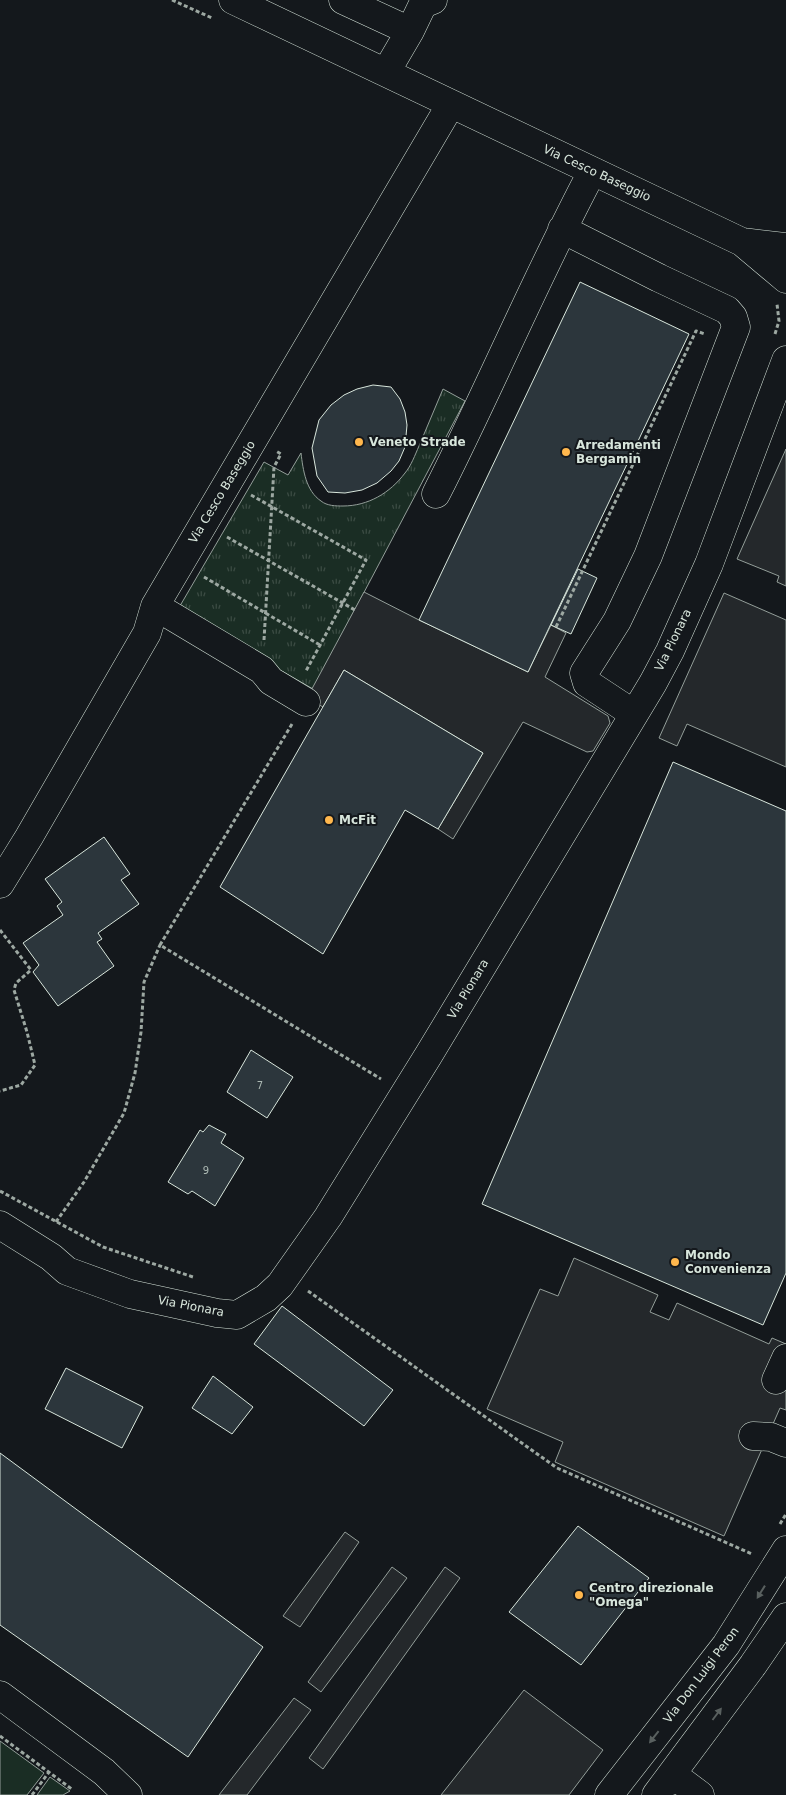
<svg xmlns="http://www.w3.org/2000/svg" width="786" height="1795" viewBox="0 0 786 1795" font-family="'DejaVu Sans',sans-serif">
  <defs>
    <pattern id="park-tufts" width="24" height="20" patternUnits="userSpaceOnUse" patternTransform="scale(1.25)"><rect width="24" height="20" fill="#1a2d24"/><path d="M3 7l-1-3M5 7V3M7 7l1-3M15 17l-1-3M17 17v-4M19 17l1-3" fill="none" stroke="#3b4b43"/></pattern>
  </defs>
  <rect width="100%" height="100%" fill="#14181c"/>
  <path fill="#1a2d24" stroke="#939e99" d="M0,1741l44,32 -17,22h-27z
    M50,1777l20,14 -7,4h-26z"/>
  <path fill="url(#park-tufts)" stroke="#939e99" d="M443,389l22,12 -152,288 -136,-78 87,-149 24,13 13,-22c2,17 5,38 20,48 6,5 15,5 22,5 25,0 47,-13 62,-33 6,-7 10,-18 14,-27 8,-19 16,-38 24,-57z"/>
  <path fill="#24282b" stroke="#939e99" d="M786,449v137l-9,-4 2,-6 -42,-17z
    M364,592l55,28 109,52 23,-47 15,8 -21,44 63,39 2,7 -17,28 -6,1 -64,-30 -70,117 -15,-10 45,-76 -139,-83 -21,37 -16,-9z
    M724,593l62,27v147l-99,-43 -10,22 -18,-8z
    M574,1258l84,37 -8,17 19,8 8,-17 92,41 3,-6 14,6v66l-6,-2 -56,128 -169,-74 8,-20 -76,-33 53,-120 18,7z
    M345,1532l14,10 -59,85 -17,-11z
    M392,1567l15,11 -86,114 -13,-10z
    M445,1567l15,11 -137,191 -14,-11z
    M524,1690l79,60 -34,45h-128z
    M294,1698l17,12 -64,85h-28z"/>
  <path fill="#2c363c" stroke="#d8e6dc" d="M580,282l109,52 -161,338 -109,-52z
    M373,385l18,2 9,12 5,13 2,13 -2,22 -6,14 -8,10 -14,12 -15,7 -17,3 -17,-1 -11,-16 -5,-28 7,-28 12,-15 13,-10 13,-6z
    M578,569l19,9 -26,56 -20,-9z
    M344,670l139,83 -45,76 -33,-19 -82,144 -103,-67z
    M673,762l113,49v462l-23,52 -281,-121z
    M104,837l26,37 -9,6 18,24 -41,29 4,6 -5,3 17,24 -56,40 -25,-34 6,-7 -16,-22 40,-28 -6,-9 5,-4 -17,-23z
    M251,1050l42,27 -26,41 -40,-26z
    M209,1125l17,9 -5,9 23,15 -29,48 -23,-15 -4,3 -20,-12 32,-52 3,2z
    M282,1306l111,84 -29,36 -110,-82z
    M66,1368l77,39 -21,41 -77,-39z
    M213,1376l40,31 -21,27 -40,-26z
    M0,1453l263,194 -75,110 -188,-132z
    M578,1526l71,52 -68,87 -72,-53z"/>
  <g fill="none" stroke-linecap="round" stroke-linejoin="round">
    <defs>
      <path id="minor" d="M233,0l509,242 44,37
        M343,0l67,31 13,-27 10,-4
        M386,72l24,-41
        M562,229l97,49 68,32 6,7 3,10 -88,229 -31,65 -33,52 3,10 47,31
        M742,242l44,5
        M436,494c54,-106 100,-217 156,-322
        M155,606l107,64 9,11 35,21
        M0,884l29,-47 118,-204 8,-27 296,-502
        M0,1225l51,32 16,14 63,23 87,19 20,2 29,-17 14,-13 48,-68 100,-161 225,-373 17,-32 39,-87 77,-204
        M776,1380l10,-22
        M753,1436l18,1 15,6
        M0,1695l104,77 24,23
        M672,1774l28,21
        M609,1795l117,-150 60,-95
        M656,1795l97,-130 33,-48"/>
    </defs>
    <use href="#minor" stroke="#d8e6dc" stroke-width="29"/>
    <path stroke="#9da8a2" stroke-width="3" stroke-dasharray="4 2.5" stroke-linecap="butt" d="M172,0l40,18
      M775,334l4,-13 -2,-17
      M251,495l115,65 -60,111
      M227,537l128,73
      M204,577l116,68
      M556,627l140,-296 9,3
      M264,640l10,-173 7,-13 -5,-3
      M292,724l-132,221 221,134
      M0,930l31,40 -15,13 -2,7 13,42 8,33 -14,20 -21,6
      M0,1191l103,56 90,30
      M56,1222l28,-40 40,-69 11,-40 6,-41 3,-50 16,-37
      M308,1291l249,177 195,86
      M780,1524l6,-10
      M0,1736l73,54
      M32,1795l17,-23"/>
    <use href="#minor" stroke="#14181c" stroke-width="28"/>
  </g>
  <defs><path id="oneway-solid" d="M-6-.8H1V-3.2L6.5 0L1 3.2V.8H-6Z" transform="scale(1.25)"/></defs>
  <g fill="#59605f">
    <use href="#oneway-solid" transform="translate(761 1592) rotate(122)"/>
    <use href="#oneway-solid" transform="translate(717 1714) rotate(-53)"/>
    <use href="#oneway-solid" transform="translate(654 1737) rotate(128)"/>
  </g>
  <g fill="#ffb74d" stroke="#14181c" stroke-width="2">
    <circle cx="359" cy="442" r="5"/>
    <circle cx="566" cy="452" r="5"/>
    <circle cx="329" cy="820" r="5"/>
    <circle cx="675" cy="1262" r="5"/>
    <circle cx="579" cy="1595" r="5"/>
  </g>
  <g text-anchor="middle" stroke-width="4" stroke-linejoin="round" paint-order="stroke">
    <g font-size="10" fill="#adbab4">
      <text x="260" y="1089">7</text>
      <text x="206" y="1174">9</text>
    </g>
    <g font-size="12" fill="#d8e6dc" stroke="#14181c">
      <text transform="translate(597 173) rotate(25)" y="4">Via Cesco Baseggio</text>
      <text transform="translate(222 492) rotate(-59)" y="4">Via Cesco Baseggio</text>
      <text transform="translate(673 640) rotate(-64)" y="4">Via Pionara</text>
      <text transform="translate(468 989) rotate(-59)" y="4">Via Pionara</text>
      <text transform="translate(191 1306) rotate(11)" y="4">Via Pionara</text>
      <text transform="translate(701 1675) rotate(-53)" y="4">Via Don Luigi Peron</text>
    </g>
    <g font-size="12" font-weight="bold" fill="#d8e6dc" stroke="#14181c" text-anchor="start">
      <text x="369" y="446">Veneto Strade</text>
      <text x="576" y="449">Arredamenti<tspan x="576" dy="14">Bergamin</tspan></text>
      <text x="339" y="824">McFit</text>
      <text x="685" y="1259">Mondo<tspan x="685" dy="14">Convenienza</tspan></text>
      <text x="589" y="1592">Centro direzionale<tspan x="589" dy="14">"Omega"</tspan></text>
    </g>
  </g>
</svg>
